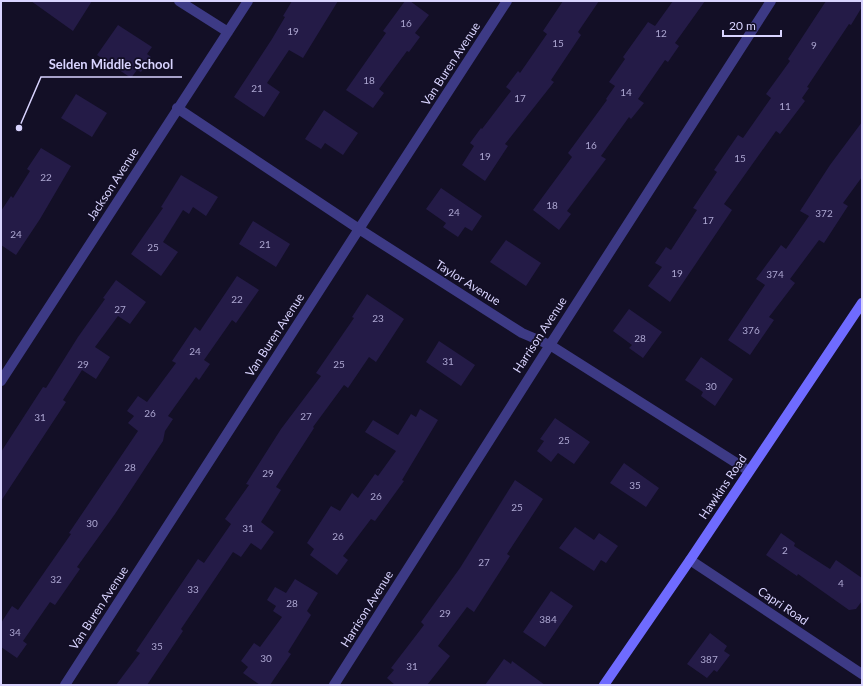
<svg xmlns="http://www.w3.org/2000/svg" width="863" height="686" viewBox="0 0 863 686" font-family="Lato,sans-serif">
  <rect width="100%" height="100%" fill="#130f26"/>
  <path fill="#241b47" d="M31,1h61l-19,30z
    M292,1h46l-35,57 -14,-8 -22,33 13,9 -16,25 -30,-20 38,-58 13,-22 -2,-1z
    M405,1h5l19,14 -14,18 5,4 -11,15 -2,-1 -28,38 5,4 -11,15 -27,-18 40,-57 -3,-2z
    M563,1h36l-21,31 3,3 -30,45 3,2 -49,62 3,2 -23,35 -23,-16 12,-19 -4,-3 11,-15 1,1 29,-38 -5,-4 12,-16 2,2 27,-39 -4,-3z
    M673,1h32l-30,42 4,3 -11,16 -3,-2 -27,39 6,4 -13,16 -2,-2 -28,39 5,3 -39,52 4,3 -12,16 -26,-20 39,-53 -4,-4 39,-53 -1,-1 9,-13 -6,-4 16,-23 -2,-2 25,-35 7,4z
    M826,1h36v6l-11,18 -2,-1 -42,63 2,1 -7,10 3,3 -25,33 -4,-3 -52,73 8,6 -62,92 -22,-16 14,-19 -7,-4 11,-16 5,3 26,-40 -4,-2 24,-36 -3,-2 24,-35 5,3 28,-40 -5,-4 24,-33 -2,-2z
    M118,25l34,22 -5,7 4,3 -10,15 -4,-2 -6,8 -34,-23z
    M76,94l31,19 -15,24 -31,-19z
    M324,110l34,23 -15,22 -18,-12 -4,6 -16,-10z
    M862,122v55l-19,26 5,3 -24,37 -5,-3 -29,39 5,4 -26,34 5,3 -24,35 -22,-15 37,-55 -9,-6 25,-34 5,4 23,-33 -9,-5 30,-46z
    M41,148l30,18 -31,53 -24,36 -15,-10v-34l10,-15 2,2 17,-27 -3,-2z
    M181,175l37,22 -12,19 -13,-9 -4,7 -6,-4 -20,32 15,10 -17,24 -30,-22 32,-46 -2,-1z
    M441,188l41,28 -10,15 -7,-4 -7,10 -15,-10 3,-4 -20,-14z
    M253,221l37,23 -14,23 -37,-23z
    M506,240l35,23 -15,23 -36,-24z
    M237,276l22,14 -23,33 -4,-3 -28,40 6,4 -11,16 -3,-3 -28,39 5,3 -8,12 -2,10 -48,73 -38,53 3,2 -25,36 -5,-3 -27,39 4,3 -10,14 -16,-11v-24l11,-17 6,4 53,-76 -2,-1 69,-102 -10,-8 6,-7 -7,-5 11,-15 9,6 29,-39 -4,-2 23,-34 5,4z
    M116,280l30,22 -16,22 -12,-8 -23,31 15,10 -14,22 -14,-9 -19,30 3,2 -65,99v-49l42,-65 3,1 32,-51 27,-38 -2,-1z
    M367,294l37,25 -28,43 -7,-5 -21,31 -4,-3 -31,42 1,1 -38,59 5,3 -20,32 13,10 -13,18 -10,-7 -10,14 -8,-5 -52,77 2,2 -36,54h-31l24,-32 -4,-2 62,-92 6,4 27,-39 -6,-5 24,-34 -3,-1 35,-55 40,-53 -5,-3 38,-55 -2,-1z
    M629,309l33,23 -19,26 -14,-10 3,-3 -19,-14z
    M439,341l36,24 -14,21 -35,-24z
    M701,357l32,22 -18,27 -14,-10 2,-4 -18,-12z
    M420,409l18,11 -36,60 2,1 -29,40 -4,-2 -28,37 5,4 -11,15 -27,-20 4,-6 -7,-6 24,-37 9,5 12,-18 6,5 17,-24 3,2 18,-25 -31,-19 8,-12 25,15 13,-21 5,3z
    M555,418l35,24 -16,22 -16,-11 -7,9 -14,-11 7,-10 -4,-2z
    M624,463l35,25 -13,19 -36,-24z
    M515,480l28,19 -36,55 3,2 -36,56 -7,-5 -29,39 12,10 -23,29h-32l-8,-7 7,-8 -3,-2 33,-43 -3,-3 39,-54z
    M575,527l19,13 5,-7 19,13 -12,17 -5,-3 -7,11 -35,-23z
    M781,533l14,10 -1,3 36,23 6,-9 26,18v23l-6,8 -7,1 -51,-36 -1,2 -31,-21z
    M295,579l23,14 -11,18 4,4 -23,37 3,2 -21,31h-10l-17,-12 5,-6 -7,-6 13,-18 6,4 22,-30 -9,-6 3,-5 -9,-6 8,-13 11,6z
    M551,591l22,15 -28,41 -22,-15z
    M710,633l17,13 -3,5 6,4 -13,17 -3,-2 -7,8 -20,-14z
    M504,659l7,5 1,-3 33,24h-60z"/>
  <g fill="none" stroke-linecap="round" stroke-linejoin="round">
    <path stroke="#3d3a85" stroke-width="10" d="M179,1l49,31
      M177,108l182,121 163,104 28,12 199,126
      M1,381l247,-380
      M690,560l172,114
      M65,685l294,-456 148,-228
      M334,685l216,-340 221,-344"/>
    <path stroke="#6f6bff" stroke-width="10" d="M604,685l86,-125 172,-257"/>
  </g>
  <g text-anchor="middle" stroke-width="3.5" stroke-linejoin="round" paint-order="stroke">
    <g font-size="10" fill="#aca6d1">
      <text x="406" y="27">16</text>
      <text x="293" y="35">19</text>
      <text x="661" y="37">12</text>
      <text x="558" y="47">15</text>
      <text x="814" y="49">9</text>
      <text x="369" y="84">18</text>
      <text x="257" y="92">21</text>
      <text x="626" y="96">14</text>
      <text x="520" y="102">17</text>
      <text x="785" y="110">11</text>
      <text x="591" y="149">16</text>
      <text x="485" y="160">19</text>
      <text x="740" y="162">15</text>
      <text x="46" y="181">22</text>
      <text x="552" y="209">18</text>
      <text x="454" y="216">24</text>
      <text x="824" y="217">372</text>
      <text x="708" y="224">17</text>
      <text x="16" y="238">24</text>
      <text x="265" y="248">21</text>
      <text x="153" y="251">25</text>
      <text x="677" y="277">19</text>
      <text x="775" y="278">374</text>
      <text x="237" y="303">22</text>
      <text x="120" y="313">27</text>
      <text x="378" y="322">23</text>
      <text x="751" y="334">376</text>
      <text x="640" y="342">28</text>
      <text x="195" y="355">24</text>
      <text x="448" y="365">31</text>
      <text x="83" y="368">29</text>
      <text x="339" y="368">25</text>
      <text x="711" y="390">30</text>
      <text x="150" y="417">26</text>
      <text x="306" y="420">27</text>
      <text x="40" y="421">31</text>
      <text x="564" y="444">25</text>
      <text x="130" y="471">28</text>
      <text x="268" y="477">29</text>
      <text x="635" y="489">35</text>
      <text x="376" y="500">26</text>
      <text x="517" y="511">25</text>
      <text x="92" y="527">30</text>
      <text x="248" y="532">31</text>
      <text x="338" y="540">26</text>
      <text x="785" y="554">2</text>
      <text x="484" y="566">27</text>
      <text x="56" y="583">32</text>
      <text x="841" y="587">4</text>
      <text x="193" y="593">33</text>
      <text x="292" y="607">28</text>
      <text x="445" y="617">29</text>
      <text x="548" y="623">384</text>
      <text x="15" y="636">34</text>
      <text x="157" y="650">35</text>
      <text x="266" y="662">30</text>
      <text x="709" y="663">387</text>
      <text x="412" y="670">31</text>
    </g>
    <g font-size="12" fill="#d9d4ff" stroke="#130f26">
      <text transform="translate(451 64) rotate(-57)" y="4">Van Buren Avenue</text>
      <text transform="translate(113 184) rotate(-57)" y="4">Jackson Avenue</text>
      <text transform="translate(468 283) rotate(32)" y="4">Taylor Avenue</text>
      <text transform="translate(275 335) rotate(-57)" y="4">Van Buren Avenue</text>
      <text transform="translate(540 335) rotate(-57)" y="4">Harrison Avenue</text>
      <text transform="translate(723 487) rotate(-56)" y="4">Hawkins Road</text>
      <text transform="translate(783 606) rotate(34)" y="4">Capri Road</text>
      <text transform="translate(99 608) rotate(-57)" y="4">Van Buren Avenue</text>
      <text transform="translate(367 609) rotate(-58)" y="4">Harrison Avenue</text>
    </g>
  </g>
  <path fill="none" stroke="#d9d4ff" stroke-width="1.5" d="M19 128L41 77H182"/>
  <circle fill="#d9d4ff" stroke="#130f26" stroke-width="1.5" cx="19" cy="128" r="4"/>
  <g font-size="13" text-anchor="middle" font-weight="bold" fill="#d9d4ff" stroke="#130f26" stroke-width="3.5" stroke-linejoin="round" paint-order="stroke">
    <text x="111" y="69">Selden Middle School</text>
  </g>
  <rect width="863" height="686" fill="none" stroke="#d9d4ff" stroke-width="4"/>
  <path d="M723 30v6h58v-6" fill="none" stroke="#d9d4ff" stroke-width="2"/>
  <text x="729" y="30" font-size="12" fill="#d9d4ff" stroke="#130f26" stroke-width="3" paint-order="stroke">20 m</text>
</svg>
